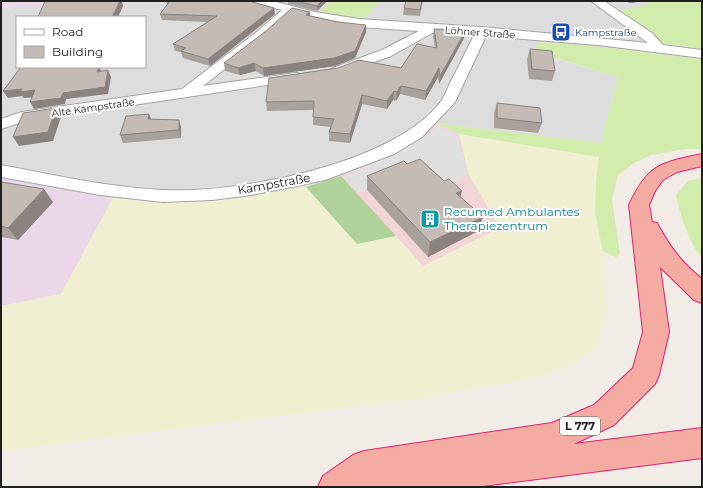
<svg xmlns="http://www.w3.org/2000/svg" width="703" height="488" viewBox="0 0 703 488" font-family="Montserrat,sans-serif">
  <rect width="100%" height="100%" fill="#f1ece6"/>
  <path fill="#dedddd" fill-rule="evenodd" d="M64,1h268l-12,11 43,7 17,-18h266l5,3 -30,7 40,32 -14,8 -108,-9 -2,11 81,24 -17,67 -163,-21 -15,12 -31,20 -51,21 -35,11 -61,10 -44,4 -42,1 -46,-4 -112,-22v-168l62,-5zM17,17h128v50h-128z"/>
  <path fill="#f2d5d7" d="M437,123l22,11 10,41 31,53 -77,38 -82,-90 51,-21 31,-20z"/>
  <path fill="#ead8e8" d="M1,1h63l-1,2 -62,5z
    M1,176l112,22 -52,96 -60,12z"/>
  <path fill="#f0efd1" d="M459,134l141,23 -4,24 -1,32 8,38 4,59 -10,35 -20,18 -39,15 -115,20 -422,53v-145l60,-12 52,-96 46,4 42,-1 44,-4 61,-10 51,57 39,-8 27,30 77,-38 -31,-53z"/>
  <path fill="#d1ecab" d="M332,1h48l-17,18 -43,-7z
    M646,1h56v48l-41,-6 -41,-32 30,-7z
    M539,42l64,5 99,12v90h-17l-34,6 -17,8 -16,12 -6,25 8,54 -4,3 -13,-6 -8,-38 1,-32 3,-24 -140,-23 -22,-11 164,20 17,-66 -82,-25z
    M702,178v80c-14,-17 -21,-41 -26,-63l12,-14z"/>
  <path fill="#b0d199" d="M341,176l55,60 -39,8 -51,-57z"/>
  <path fill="#e0e0e0" d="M438,126l20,9 10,39 -30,14 -21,-19 -58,24 -15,-17 49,-20 32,-20z"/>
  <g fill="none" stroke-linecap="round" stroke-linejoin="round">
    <defs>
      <path id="minor" d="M253,1h19l43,11 44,7 123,8 166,16 -57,-42h13l48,32 11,12 39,5v8l-104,-13 -112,-9 -31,66 -33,35 -28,17 -69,26 -74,15 -39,5 -49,2 -63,-7 -99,-18v-12c53,10 107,22 161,25 75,4 234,-26 280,-90 3,-5 6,-13 9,-19 8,-15 15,-30 23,-46l-40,-3 -43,24 -53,19 -5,-1 -2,-3 2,-3 49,-18 37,-19 -60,-4 -67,-14 -26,24 -63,49 93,-13 5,1 2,3 -2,3 -276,41 -24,8v-10l21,-7 160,-23 76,-58 24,-21 -27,-7z"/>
      <path id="trunk" d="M702,154v12l-25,6 -14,8 -8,11 -6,14 3,17 5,1c13,24 24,39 45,56v24l-8,-3 -34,-33 9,65 -10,43 -4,9 -41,41 -40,19 128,-16v30l-227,29h-157l5,-11 30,-21 11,-4 188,-28 42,-18 39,-37 10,-36 -14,-127c19,-41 31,-42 73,-51z"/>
    </defs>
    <use href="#minor" stroke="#a4a4a4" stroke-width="2"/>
    <use href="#trunk" stroke="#e02176" stroke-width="2"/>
    <use href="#minor" fill="#fff" fill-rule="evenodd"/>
    <use href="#trunk" fill="#f4aba2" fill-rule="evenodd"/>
  </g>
  <path fill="#a9a19c" d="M166,1h83l25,7 1,6 -65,52 -27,-8 -2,-6 -6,-1 -2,-7 34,-22 -45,-2 -2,-6 7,-9z
    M288,1h39l-10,10 -29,-7z
    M423,1l-3,15 -17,-1 1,-7z
    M625,1h21l-17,2z
    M310,12v4l56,16 -11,26 -20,8 -71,10 -8,-5 -16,4 -15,-4 -1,-8z
    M434,29l32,1 -2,8 -25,46 -1,-7 -13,23 -25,-6 -4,7 -3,-1 -6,9 -25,-5 -12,39 -21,-2v-9l2,-5 -18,-2v-15l-46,1 -1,-9 135,-34 34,-21 -2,-10z
    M530,49l25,22 -3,10 -23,-2 -2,-20z
    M497,103l45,20 -4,10 -44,-5v-15z
    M149,114l2,5 30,8v11l-58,5 -3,-8z
    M407,164l53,33 18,34 -50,26 -61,-67v-14z
    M1,182l52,20 -35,38 -17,-3z"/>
  <path fill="#8a837f" d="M120,1h2l1,5 -5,11h-6z
    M322,1h5l-10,10v-5z
    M630,1h16l-17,2z
    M274,8l1,6 -65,52 -2,-7z
    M310,12v6l-4,-3z
    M366,25v7l-11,26 -20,8 -71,10 -1,-8z
    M466,30l-2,8 -25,46 1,-8z
    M254,63l2,8 -16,4 -2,-7z
    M99,67l3,5h-5z
    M439,68l-1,9 -13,23 1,-9z
    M108,70l3,7 -3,17 -42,5 -1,5 -31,5 -4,-7z
    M401,86l-1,8 -4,7 1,-9z
    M22,89l13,1 3,7 -14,1 -2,-2 -14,2 -5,-7z
    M394,91l-1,9 -6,9v-8z
    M362,95v9l-12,39v-9z
    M56,108l5,9 -8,24 -34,5 -6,-9z
    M149,114l3,7 -4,-2z
    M179,120l2,7v11l-2,-8z
    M44,189l9,13 -35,38 -10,-12z
    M462,191l-4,14 -2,-12z
    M483,217l-5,14 -50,26 2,-15z"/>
  <path fill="#c5bbb5" stroke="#8a837f" d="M45,1h75l-8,16h-74z
    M170,1h79l25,7 -66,51 -27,-8 5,-3 -13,-4 44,-28 -57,-2z
    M296,1h26l-5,5z
    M406,1h16l-2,9 -16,-2z
    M292,8l18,4 -4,3 32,7 28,3 -11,26 -21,7 -71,10 -9,-5 -16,5 -14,-5 42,-32z
    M434,29l32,1 -26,46 -1,-8 -13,23 -25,-5 -4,6 -3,-1 -7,10 -25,-6 -12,39 -21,-2 5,-13 -21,-2 1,-16 -48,1 3,-24 69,-10 21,-8 42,8 16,-24 20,4z
    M530,49l22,2 3,20 -23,-2z
    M21,67h78l-2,5 11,-2 -3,17 -42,6 -2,5 -31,4 5,-12 -15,2 2,-3 -19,2z
    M497,103l43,5 2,15 -45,-5z
    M56,108l-8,24 -35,5 10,-24z
    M149,114l-1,5 31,1v10l-59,5 6,-19z
    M420,159l24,22 5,-2 13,12 -6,2 27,24 -53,25 -63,-66 37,-15 3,3z
    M1,182l43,7 -36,39 -7,-2z"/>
  <defs>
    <symbol id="bus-square" viewBox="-11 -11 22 22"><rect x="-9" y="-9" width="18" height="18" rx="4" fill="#1a4fb4" stroke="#fff"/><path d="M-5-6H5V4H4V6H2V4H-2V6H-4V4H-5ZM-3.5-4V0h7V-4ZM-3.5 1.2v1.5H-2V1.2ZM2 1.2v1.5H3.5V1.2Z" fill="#fff"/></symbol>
    <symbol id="building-square" viewBox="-11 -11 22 22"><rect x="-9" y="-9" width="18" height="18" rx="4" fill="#0f9aa8" stroke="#fff"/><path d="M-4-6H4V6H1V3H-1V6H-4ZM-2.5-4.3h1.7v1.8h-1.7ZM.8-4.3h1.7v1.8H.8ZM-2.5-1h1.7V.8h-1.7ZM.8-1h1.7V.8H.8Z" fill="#fff"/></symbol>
  </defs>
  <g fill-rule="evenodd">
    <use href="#bus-square" x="550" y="21" width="22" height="22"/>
    <use href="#building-square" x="419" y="208" width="22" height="22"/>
  </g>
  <g text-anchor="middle" stroke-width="4" stroke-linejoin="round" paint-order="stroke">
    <g font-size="10" fill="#202020" stroke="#fff">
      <text transform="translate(480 32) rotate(4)" y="4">Löhner Straße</text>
      <text transform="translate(93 107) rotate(-8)" y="4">Alte Kampstraße</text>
    </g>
    <g font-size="10" fill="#164399" stroke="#fff" text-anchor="start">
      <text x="575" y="36">Kampstraße</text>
    </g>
    <rect fill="#fff" stroke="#636363" stroke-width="1" x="560" y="417" width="40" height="18" rx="3"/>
    <g font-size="11" font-weight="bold" fill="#202020">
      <text x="580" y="430">L 777</text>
    </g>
    <g font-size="12" fill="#202020" stroke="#fff">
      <text transform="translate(274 184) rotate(-10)" y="4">Kampstraße</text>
    </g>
    <g font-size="12" fill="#0d838f" stroke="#fff" text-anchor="start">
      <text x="444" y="216">Recumed Ambulantes<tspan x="444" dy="14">Therapiezentrum</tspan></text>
    </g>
  </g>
  <rect width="703" height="488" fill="none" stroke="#202020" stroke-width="4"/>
  <rect x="16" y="16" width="130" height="52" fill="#ffffff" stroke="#a6a6a6"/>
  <rect x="24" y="29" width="20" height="6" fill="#ffffff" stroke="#a6a6a6"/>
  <text x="52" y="36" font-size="12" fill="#202020">Road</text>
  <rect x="24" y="46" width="20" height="12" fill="#c5bbb5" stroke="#a6a6a6"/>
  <text x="52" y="56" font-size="12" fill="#202020">Building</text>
</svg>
